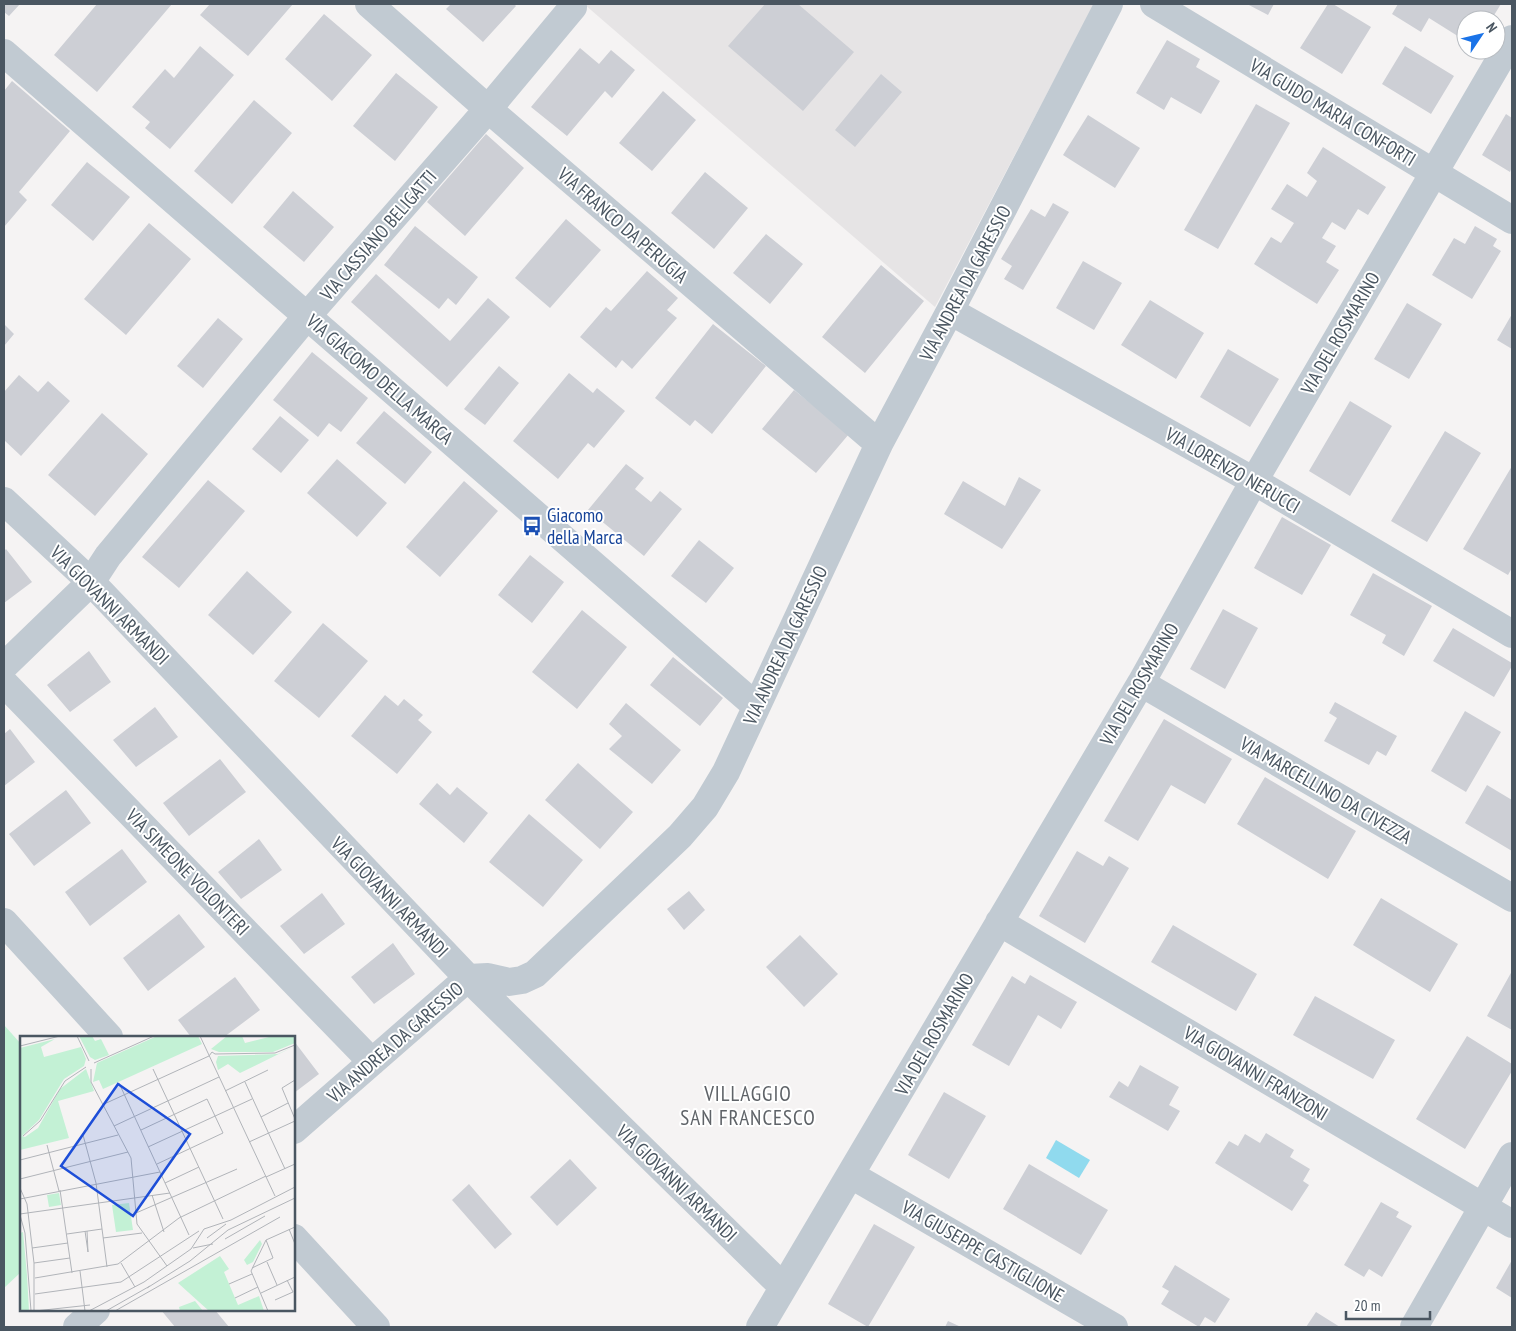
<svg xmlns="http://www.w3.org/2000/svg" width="1516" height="1331" viewBox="0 0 1516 1331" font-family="'PT Sans Narrow',sans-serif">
  <rect width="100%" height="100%" fill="#f5f3f3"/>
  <path fill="#e6e4e5" d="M584,4h510l-159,303z"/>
  <path fill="#c3f1d5" d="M4,1025l17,19v228l-17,16z"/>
  <path fill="#90daee" d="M1056,1140l34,20 -11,18 -33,-20z"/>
  <path fill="#cdcfd5" d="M4,4h16l-11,12 -5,-4z
    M97,4h75l-75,88 -43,-37z
    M210,4h83l-45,52 -48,-41z
    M451,4h63l2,2 -33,36 -37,-33z
    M765,4h33l56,48 -51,59 -75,-65z
    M1247,4h27l-6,11z
    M1328,4h5l38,23 -29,47 -42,-26z
    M1398,4h103l-10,16h-25v17l-2,3 -35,-22 -8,14 -29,-18z
    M324,14l48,41 -40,46 -47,-42z
    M1167,40l33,19 -4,8 24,14 -19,33 -30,-17 -7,13 -28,-17z
    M200,46l34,29 -64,74 -25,-21 5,-6 -18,-15 33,-38 9,9z
    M1405,46l49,30 -23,38 -49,-30z
    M580,48l19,16 12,-14 24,20 -23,28 -7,-7 -38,45 -36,-29z
    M396,73l42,34 -43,54 -42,-35z
    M881,74l21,18 -47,55 -20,-17z
    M12,81l58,50 -51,61 8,8 -23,27v-136z
    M663,91l33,29 -44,51 -33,-28z
    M254,100l38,33 -60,71 -38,-33z
    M1256,104l34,19 -72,126 -34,-19z
    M1506,114l6,4v49l-2,5 -28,-17z
    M1088,115l52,33 -25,40 -52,-33z
    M486,134l38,34 -59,68 -38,-34z
    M1323,147l63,40 -18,28 -10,-6 -13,21 -13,-8 -10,16 14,8 -10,16 13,8 -22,34 -63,-40 17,-27 10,6 13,-20 -23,-14 16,-25 20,13 10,-16 -10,-8z
    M87,162l43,35 -37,44 -42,-36z
    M705,172l43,36 -34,41 -43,-36z
    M293,191l41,36 -30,35 -41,-35z
    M1053,203l16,9 -46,78 -19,-11 8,-13 -11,-7 30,-50 14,8z
    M566,219l35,31 -51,58 -35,-30z
    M149,223l42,36 -65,76 -42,-36z
    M415,226l63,51 -22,28 -8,-7 -9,11 -55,-44z
    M1475,226l22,13 -4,7 8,5 -29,48 -40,-24 22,-37 11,6z
    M766,234l37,30 -33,40 -37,-31z
    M1083,261l39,22 -28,47 -38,-22z
    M881,265l43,36 -59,72 -43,-36z
    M647,271l31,27 -11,12 10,8 -45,51 -10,-9 -6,8 -36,-31 26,-30 5,4z
    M376,274l74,67 38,-43 22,19 -63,70 -96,-85z
    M1150,300l54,33 -28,46 -55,-34z
    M1407,303l35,21 -33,55 -35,-20z
    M1512,314v35l-15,-9z
    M218,318l25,21 -40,49 -26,-22z
    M4,324l10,10 -10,12z
    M713,324l53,42 -54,68 -17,-14 -5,6 -35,-28z
    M1228,349l51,30 -29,48 -50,-30z
    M312,352l56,46 -27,34 -12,-9 -11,14 -45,-37z
    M499,366l20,17 -34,42 -21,-16z
    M569,373l24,20 4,-5 28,23 -31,37 -6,-5 -30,36 -45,-38z
    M19,375l19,17 10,-11 22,20 -49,55 -17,-16v-48z
    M794,390l55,44 -33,39 -54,-44z
    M1350,401l42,25 -42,70 -41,-25z
    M384,411l48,41 -27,32 -49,-41z
    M102,413l46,41 -53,62 -47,-41z
    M280,416l29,24 -28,33 -29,-24z
    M1445,431l36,22 -54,89 -36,-21z
    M337,459l50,44 -30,34 -50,-44z
    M626,464l18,14 -9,11 16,13 9,-11 22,18 -38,47 -56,-46z
    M1512,466v102l-4,7 -45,-26z
    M1019,477l22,13 -39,59 -58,-35 19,-33 42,25z
    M208,480l37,31 -66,77 -37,-31z
    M464,481l34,30 -58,66 -34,-30z
    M1282,517l49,28 -29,50 -48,-27z
    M699,540l35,28 -28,35 -35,-27z
    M6,549l26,33 -28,21v-52z
    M530,555l34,27 -32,41 -34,-28z
    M247,571l45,41 -39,43 -45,-40z
    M1373,573l59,33 -28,50 -22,-13 4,-8 -36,-20z
    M1223,609l35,19 -33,61 -35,-20z
    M582,610l45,37 -50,62 -45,-37z
    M323,623l45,38 -49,57 -45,-37z
    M1453,628l59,35v3l-18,31 -61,-36z
    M89,651l22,31 -41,30 -23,-27z
    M673,657l50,41 -23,28 -50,-41z
    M385,695l13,11 6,-7 19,16 -5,5 14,12 -35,42 -46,-38z
    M1335,702l62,34 -11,20 -9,-5 -8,14 -45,-24 13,-23 -8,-5z
    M626,703l55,47 -29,34 -43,-35 13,-13 -13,-12z
    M155,707l23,30 -42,30 -23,-27z
    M1465,711l36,21 -35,60 -35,-21z
    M1164,719l68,40 -27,45 -34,-19 -33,56 -34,-20z
    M10,729l25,33 -31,24v-52z
    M220,759l26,33 -57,44 -26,-33z
    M578,763l55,49 -33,37 -55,-49z
    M1265,777l91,54 -28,48 -91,-55z
    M437,783l13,12 7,-8 31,26 -24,30 -45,-39z
    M1487,785l25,15v51l-47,-28z
    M66,790l25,33 -57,43 -25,-32z
    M529,814l54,46 -40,47 -54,-45z
    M259,839l23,31 -41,29 -23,-27z
    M122,849l25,33 -57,44 -25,-34z
    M1077,851l26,15 6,-10 20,12 -44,75 -46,-27z
    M689,891l16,19 -21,20 -17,-21z
    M322,893l23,31 -41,30 -24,-28z
    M1381,898l77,46 -28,48 -77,-47z
    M179,914l26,33 -57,44 -25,-33z
    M1173,925l84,49 -21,37 -85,-49z
    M800,935l38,39 -34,33 -38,-40z
    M393,943l22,31 -41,30 -23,-27z
    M1512,971v59l-25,-14z
    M1030,975l47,27 -16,27 -23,-14 -29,51 -37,-21 40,-69 13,8z
    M235,977l25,33 -36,27h-33l-13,-17z
    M1315,996l80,44 -22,39 -80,-44z
    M1467,1036l45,28v7l-47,78 -49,-30z
    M294,1041l25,33 -25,19z
    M1140,1065l39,22 -10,18 11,6 -12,20 -59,-34 10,-16 9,6z
    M944,1092l42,24 -37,63 -41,-24z
    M1266,1133l28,17 -4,7 20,12 -7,12 6,4 -17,26 -77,-48 14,-22 9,5 7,-12 15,9z
    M570,1159l27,29 -40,38 -27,-29z
    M1029,1164l79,46 -27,45 -78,-46z
    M469,1184l43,50 -17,15 -43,-49z
    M1381,1202l18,10 -3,5 16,9 -30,51 -13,-8 -5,8 -20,-12z
    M874,1224l41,23 -47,80 -40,-23z
    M1512,1260v38l-16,-10z
    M1175,1265l55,34 -15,24 -10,-6 -6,10 -38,-23 8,-13 -7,-4z
    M161,1310h54l14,17h-54z
    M1316,1312l24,15h-34z
    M948,1321l13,6h-16z"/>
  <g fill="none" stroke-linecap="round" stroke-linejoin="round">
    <path stroke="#c1cad2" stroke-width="28" d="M369,4l119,105 391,335
      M1154,4l358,216
      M4,53l752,653
      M950,311l304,170 258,153
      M4,501l87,81 377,396 315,309
      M4,666l87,-84 17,-26 199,-240 181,-207 85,-102
      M4,683l368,379
      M1141,683l371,215
      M4,922l105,115
      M999,922l513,302
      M294,1130l174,-152 20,-1 21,5 13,-2 13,-6 145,-138 25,-29 21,-35 153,-328 71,-133 159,-307
      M851,1175l263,152
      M294,1238l82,89
      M77,1327l19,-17
      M760,1327l381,-644 113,-202 258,-442
      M1414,1327l98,-171"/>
  </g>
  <defs>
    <symbol id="bus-bare" viewBox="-9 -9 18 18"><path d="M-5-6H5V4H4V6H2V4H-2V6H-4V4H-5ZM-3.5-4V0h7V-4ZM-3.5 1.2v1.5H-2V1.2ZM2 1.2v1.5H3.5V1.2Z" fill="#1a4fb4" stroke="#fff" stroke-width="2.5" paint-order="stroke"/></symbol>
  </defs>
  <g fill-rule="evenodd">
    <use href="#bus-bare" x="518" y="512" width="28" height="28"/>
  </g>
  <g text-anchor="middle" stroke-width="4" stroke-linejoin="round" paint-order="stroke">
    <g font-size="19" fill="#4a5661" stroke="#fff">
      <text transform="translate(1333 112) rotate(31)" y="7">VIA GUIDO MARIA CONFORTI</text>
      <text transform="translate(623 225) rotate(41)" y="7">VIA FRANCO DA PERUGIA</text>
      <text transform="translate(378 235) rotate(-49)" y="7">VIA CASSIANO BELIGATTI</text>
      <text transform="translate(965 283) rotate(-62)" y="7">VIA ANDREA DA GARESSIO</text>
      <text transform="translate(1340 333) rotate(-60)" y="7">VIA DEL ROSMARINO</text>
      <text transform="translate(380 379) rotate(41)" y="7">VIA GIACOMO DELLA MARCA</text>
      <text transform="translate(1233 470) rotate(30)" y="7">VIA LORENZO NERUCCI</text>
      <text transform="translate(110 605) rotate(45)" y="7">VIA GIOVANNI ARMANDI</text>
      <text transform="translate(785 645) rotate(-65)" y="7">VIA ANDREA DA GARESSIO</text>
      <text transform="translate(1139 684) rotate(-60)" y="7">VIA DEL ROSMARINO</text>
      <text transform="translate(1326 790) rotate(30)" y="7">VIA MARCELLINO DA CIVEZZA</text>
      <text transform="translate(188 872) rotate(46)" y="7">VIA SIMEONE VOLONTERI</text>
      <text transform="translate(390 897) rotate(46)" y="7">VIA GIOVANNI ARMANDI</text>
      <text transform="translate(934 1034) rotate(-60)" y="7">VIA DEL ROSMARINO</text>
      <text transform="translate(395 1042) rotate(-41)" y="7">VIA ANDREA DA GARESSIO</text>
      <text transform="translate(1256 1073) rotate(31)" y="7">VIA GIOVANNI FRANZONI</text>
      <text transform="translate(677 1183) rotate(44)" y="7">VIA GIOVANNI ARMANDI</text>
      <text transform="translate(983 1251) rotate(30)" y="7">VIA GIUSEPPE CASTIGLIONE</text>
    </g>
    <g font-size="19" fill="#164399" stroke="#fff" text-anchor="start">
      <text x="547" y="522">Giacomo<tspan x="547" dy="22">della Marca</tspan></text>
    </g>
    <g font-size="21" letter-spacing="1" fill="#5f6368" stroke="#fff">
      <text x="748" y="1101">VILLAGGIO<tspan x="748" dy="24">SAN FRANCESCO</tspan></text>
    </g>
  </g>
  <g transform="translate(20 1036)">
    <rect width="275" height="275" fill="#f5f3f3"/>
    <path d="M59,0h13l3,5 6,-2 8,16 -14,5 -5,-3zM137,0h41l4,8 -99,45 -4,-9 -6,2 4,-19zM207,0h15l3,7 28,-7h22v7l-22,9h-54l-8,-3zM35,3l-14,8 3,10 37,-10 5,12 -2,7 -20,13 -25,41 -17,16 3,1 13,-9 22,-39 26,-20 8,22 -36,10 11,37 -49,12v-102zM275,10l-55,27 -12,-9 -10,6 -2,-8 2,-6 60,-2zM39,157l2,12 -12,2 -2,-12zM109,167l4,27 -17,2 -4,-27zM3,196l4,43 2,36h-9v-78zM240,204l2,4 -9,18 -6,3 -3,-5zM200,220l9,13 -5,3 14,33 21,-9 5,15h-55l-31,-28zM175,265l8,10h-23l-1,-4z" fill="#c3f1d5"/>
    <path fill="none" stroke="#b1b4b9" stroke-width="1" d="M57,0l12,25M180,0l75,160M0,10l40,-10M189,20l3,-4 3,2 60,-1 20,-8M74,27l60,-27M71,33v13l40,76 6,66 30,42M133,33l70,150M275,44l-13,8 13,31M225,46l40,87M99,47l70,152M205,55l43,-21M82,69l107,-49M241,81l27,-14M94,90l105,-49M121,94l66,-31 16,34 -66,31M63,99l13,48 11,84M3,100l17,-15 25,-40 21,-14M229,106l46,-21M27,109l12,46M128,111l104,-48M0,124l98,-25M246,141l29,-13M0,143l108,-27M145,147l34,-16M0,152l7,16 7,59v48M40,154l12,83M132,159l12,37M0,163l140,-27M116,177l101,-44M0,178l150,-21M0,179l5,18 6,78M269,193l6,15M65,195l3,21 -1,-21M47,198l35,-5M83,202l39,-5M187,202l19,-14M205,203l40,-23M246,204l-15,31 17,40M246,204l29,-13M12,212l36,-5M173,212l20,-4M247,226l10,23M14,227l36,-5M101,227l14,24M232,232l21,-10 -7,-18M60,235l5,40M15,242l83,-14 61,-46 87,-42M209,248l23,-10M127,252l43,-27 38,-31 67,-32M241,257l34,-16M15,258l86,-12 78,-51M215,262l23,-11M255,264l18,-8 -6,-12M15,275l55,-6M69,275l55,-29 47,-33 13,-20 27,-9 64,-33M86,275l44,-25M95,275l165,-94"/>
    <path fill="#1d4ed8" fill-opacity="0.15" stroke="#1d4ed8" stroke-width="2.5" d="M98,48l72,50 -57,82 -72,-50z"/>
    <rect width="275" height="275" fill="none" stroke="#4a5661" stroke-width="2.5"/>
  </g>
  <rect width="1516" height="1331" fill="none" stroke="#4a5661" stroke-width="10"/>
  <g transform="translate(1481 35) rotate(55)"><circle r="24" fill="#ffffff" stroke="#b7bbc0"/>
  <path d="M0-4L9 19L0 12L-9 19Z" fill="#1a73e8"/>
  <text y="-8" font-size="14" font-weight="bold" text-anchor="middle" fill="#4a5661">N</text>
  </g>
  <path d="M1346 1311v8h84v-8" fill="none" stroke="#4a5661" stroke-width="2.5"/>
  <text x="1354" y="1311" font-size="15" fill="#4a5661" stroke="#ffffff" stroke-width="4" paint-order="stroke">20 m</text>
</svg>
